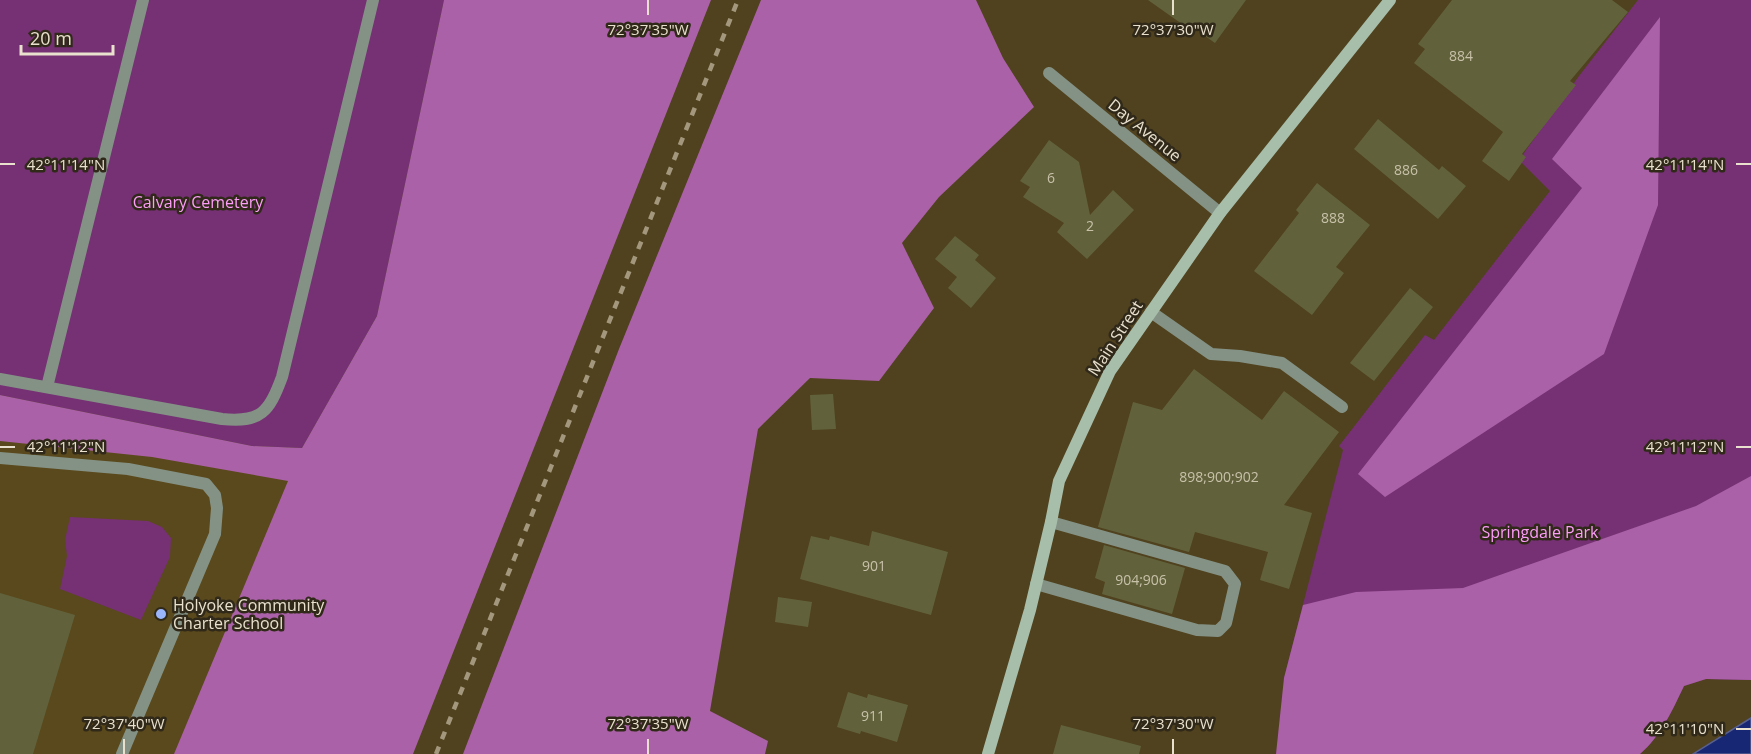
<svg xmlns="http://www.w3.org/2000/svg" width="1751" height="754" viewBox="0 0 1751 754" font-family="'Open Sans',sans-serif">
  <rect width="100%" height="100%" fill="#50421e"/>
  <path fill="#5a491c" d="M0,397l379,77 -114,280h-265z"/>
  <path fill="#753173" d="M0,0h444l-67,316 -75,132 -50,-2 -252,-51z
    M1638,0h113v680l-45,-1 -22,7c-12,25 -23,50 -44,68h-229l-127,-76 59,-228 -4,-4 86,-111 9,5 116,-149 -31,-31 60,-84z
    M70,517l78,4 14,6 9,11 -1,19 -29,63 -81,-31 7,-33 -2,-16z"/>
  <path fill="#aa61a7" d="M444,0h267l-298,754h-239l114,-273 -136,-24 -152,-16v-46l252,51 50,2 75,-132z
    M761,0h215l27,58 31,49 -95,90 -37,46 32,65 -55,73 -69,-3 -52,51 -48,282 58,30 -3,13h-302l156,-405z
    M1660,17l-2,188 -54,149 -219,143 -27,-23 224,-286 -30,-29z
    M1751,476v204l-45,-1 -22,7c-12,25 -23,50 -44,68h-364l8,-76 19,-73 53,-13 107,-4 233,-82z"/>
  <path fill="#182774" stroke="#575f8f" stroke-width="1.5" d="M1751,718v36h-58z"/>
  <path fill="#61623c" d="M1148,0h98l-31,43 -24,-17 -2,3z
    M1452,0h160l16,12 -58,69 6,4 -54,69 4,3 -17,24 -27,-20 21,-29 -89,-69 11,-14 -7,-5z
    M1378,119l61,51 3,-4 24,20 -28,33 -84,-70z
    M1049,140l30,22 11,53 23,-25 21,20 -47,49 -30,-27 7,-9 -41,-26 7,-10 -10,-6z
    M1317,183l53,42 -34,42 8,6 -32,42 -58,-44 45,-58 -3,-3z
    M955,236l24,19 -4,5 21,18 -25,30 -23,-20 9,-11 -22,-18z
    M1410,288l23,19 -59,74 -24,-18z
    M1194,369l68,51 22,-29 55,41 -55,73 28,8 -23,76 -29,-9 8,-28 -73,-20 -6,20 -91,-25 35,-125 29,8z
    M833,394l3,35 -24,1 -2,-35z
    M872,531l76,21 -17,63 -131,-36 11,-43 18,4 1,-4 39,10z
    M1104,545l81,23 -13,46 -70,-20 3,-12 -10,-4z
    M0,593l75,22 -42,139h-33z
    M778,597l34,5 -4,25 -33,-5z
    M848,692l19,6 1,-4 40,11 -11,37 -36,-11 -1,3 -23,-7z
    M1061,725l80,21 -2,8h-86z"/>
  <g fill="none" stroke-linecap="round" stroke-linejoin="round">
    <path stroke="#849286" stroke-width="12" d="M1151,312l60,42 29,2 42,7 60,44
      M0,379l222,40c39,4 47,-7 60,-42l91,-377
      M47,387l96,-387
      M0,458l128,11 78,15 9,11 2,13 -2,26 -93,220
      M1036,584l161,46 21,1 8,-8 9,-39 -10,-13 -174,-49"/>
    <path stroke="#849286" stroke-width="12" d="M1049,73l171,140"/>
    <path stroke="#a7beaa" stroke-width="12" d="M988,754l42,-144 21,-88 8,-41 51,-110 110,-158 170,-213"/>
    <path stroke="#a3987d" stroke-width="4.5" stroke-dasharray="8 8" stroke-linecap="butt" d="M436,754l302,-754"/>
  </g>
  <path fill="none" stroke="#e9e1cd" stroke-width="2" d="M648,0v15M1173,0v15M0,164h15M1736,164h15M0,447h15M1736,447h15M1736,729h15M124,739v15M648,739v15M1173,739v15"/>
  <circle fill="#9bb5fd" stroke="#30291a" stroke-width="2" cx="161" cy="614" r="6"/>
  <g text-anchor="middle" stroke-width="5" stroke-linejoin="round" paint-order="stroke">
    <g font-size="14" fill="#c7c1a9">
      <text x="1461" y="61">884</text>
      <text x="1406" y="175">886</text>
      <text x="1051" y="183">6</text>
      <text x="1333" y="223">888</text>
      <text x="1090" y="231">2</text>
      <text x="1219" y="482">898;900;902</text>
      <text x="874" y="571">901</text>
      <text x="1141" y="585">904;906</text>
      <text x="873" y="721">911</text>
    </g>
    <g font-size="16" fill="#e9e1cd" stroke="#30291a">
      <text transform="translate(1145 130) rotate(39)" y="6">Day Avenue</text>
      <text transform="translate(1115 338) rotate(-57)" y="6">Main Street</text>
    </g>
    <g font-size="16" fill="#fd9cf9" stroke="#30291a">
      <text x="198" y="208">Calvary Cemetery</text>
      <text x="1540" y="538">Springdale Park</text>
    </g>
    <g font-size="16" fill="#e9e1cd" stroke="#30291a" text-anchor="start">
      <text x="173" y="611">Holyoke Community<tspan x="173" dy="18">Charter School</tspan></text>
    </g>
  </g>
  <g font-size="15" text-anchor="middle" fill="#e9e1cd" stroke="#30291a" stroke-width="5" stroke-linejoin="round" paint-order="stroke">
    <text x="648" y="35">72°37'35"W</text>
    <text x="1173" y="35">72°37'30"W</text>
    <text x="66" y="170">42°11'14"N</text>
    <text x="1685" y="170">42°11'14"N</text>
    <text x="66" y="452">42°11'12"N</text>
    <text x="1685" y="452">42°11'12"N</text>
    <text x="124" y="729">72°37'40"W</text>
    <text x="648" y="729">72°37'35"W</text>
    <text x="1173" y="729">72°37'30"W</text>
    <text x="1685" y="734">42°11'10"N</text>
  </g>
  <path d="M21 45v9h92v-9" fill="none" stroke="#e9e1cd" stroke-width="3"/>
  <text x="30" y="45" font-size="18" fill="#e9e1cd" stroke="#30291a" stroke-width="4.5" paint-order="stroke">20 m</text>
</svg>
